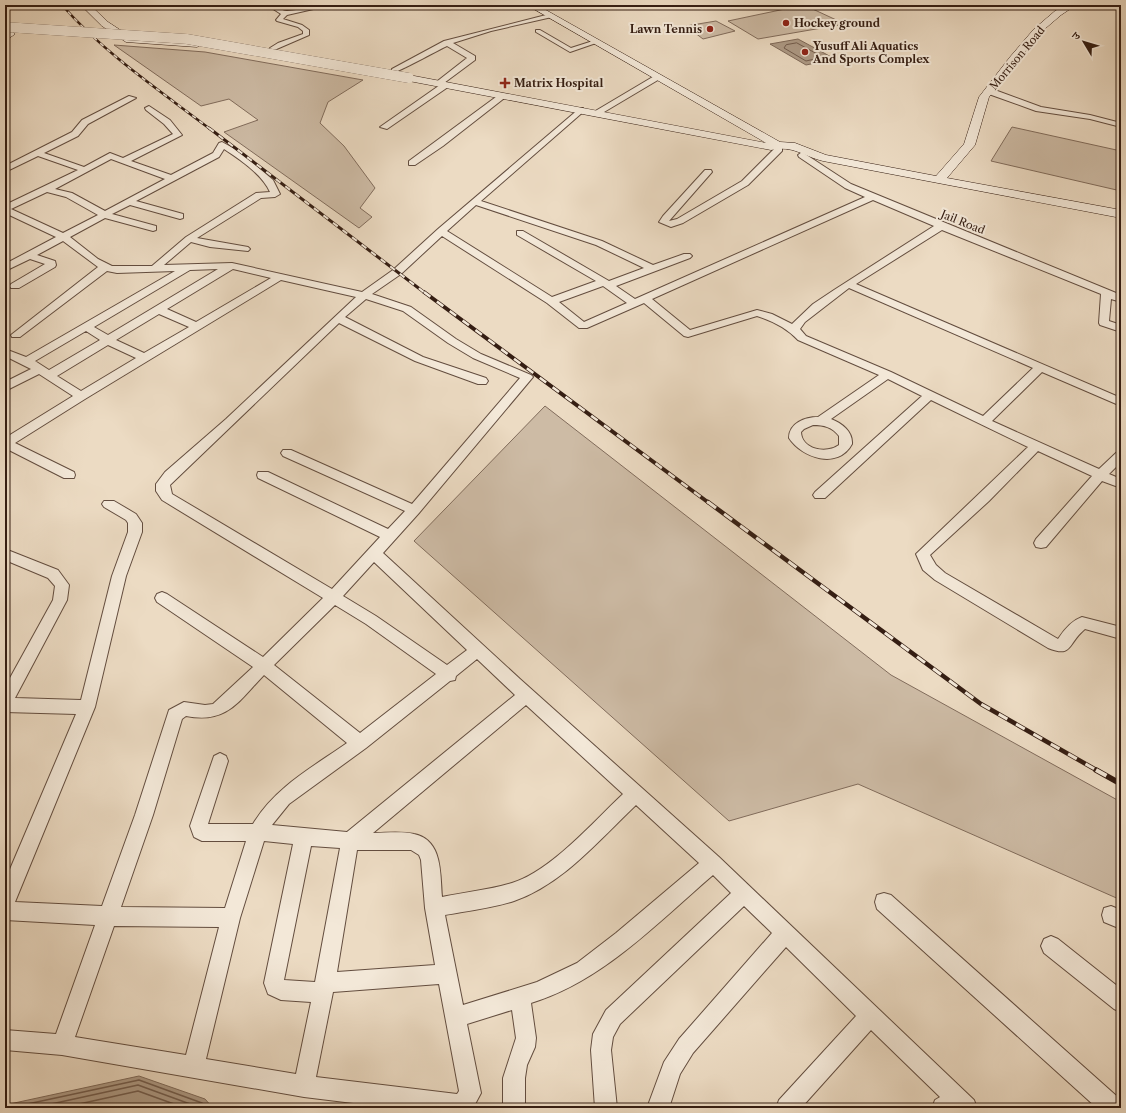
<svg xmlns="http://www.w3.org/2000/svg" width="1126" height="1113" viewBox="0 0 1126 1113" font-family="'Libre Caslon Text','Noto Serif Devanagari',serif">
  <rect width="100%" height="100%" fill="#ecdbc3"/>
  <filter id="stains"><feTurbulence type="fractalNoise" baseFrequency=".005" numOctaves="4"/><feColorMatrix values="0 0 0 0 .2 0 0 0 0 .09 0 0 0 0 .02 0 0 0 .5 -.17"/></filter>
  <radialGradient id="worn" r=".72"><stop offset=".6" stop-color="#630" stop-opacity="0"/><stop offset="1" stop-color="#630" stop-opacity=".3"/></radialGradient>
  <path fill="#cdbba5" stroke="#816c5c" d="M804,5l41,19 -87,15 -30,-18z
    M716,21l19,10 -32,8 -17,-13z
    M114,45l91,7 158,28 -35,22 -8,21 24,23 31,42 -15,20 12,9 -13,11 -135,-96 34,-12 -29,-21 -28,7z
    M1012,127l109,24v40l-130,-30z
    M545,406l346,269 230,127v98l-263,-116 -129,37 -315,-280z"/>
  <path fill="#ae9b87" stroke="#7e6959" d="M798,39l37,20 -29,6 -36,-21z
    M139,1076l66,23 8,9h-208v-3z"/>
  <g fill="none" stroke-linecap="round" stroke-linejoin="round">
    <path stroke="#725c4d" stroke-width="1" d="M797,43l22,12v3l-13,3 -22,-13 2,-3z"/>
    <path stroke="#725c4d" stroke-width="1.5" d="M9,1108l130,-28 63,23 5,5
      M33,1108l105,-23 63,23
      M61,1108l77,-17 47,17"/>
    <defs>
      <path id="street" d="M267,5c8,0 14,6 20,6 15,-1 29,-6 44,-6l-44,10 -4,4 19,6 7,5v5l-37,16 -2,-1v-2l8,-5 25,-9v-3l-5,-4 -21,-6 -1,-1 5,-6z
        M550,14l3,2 -1,1 -61,14 -38,12 22,13v4l-31,23h4v4l-61,42 -7,-2 60,-42 -5,-2 32,-25 -20,-12c-9,4 -50,27 -55,27v-4l52,-28z
        M536,30h4l31,18 25,-8 3,2 -29,10 -34,-20z
        M656,75l7,2 -64,38 -7,-2z
        M986,89h6l49,18 49,8 31,8v4l-31,-8 -54,-8 -50,-18z
        M500,94l7,2 -64,50 -28,19h-6v-4z
        M129,96l7,2 -48,26 -10,12 -34,17 40,14 26,-14 13,5 50,-24 -9,-10 -18,-14 -1,-2 4,-2 21,14 12,15 -51,26 40,14 42,-22 6,-10 3,-1 18,10 33,28 7,14 -5,3 -14,1 -64,40 51,9 2,2 -2,2 -38,-4 -19,-5 -27,23 68,-2 130,29 31,-22 45,-41 142,-121h3v4l-102,89 121,40 51,24 31,-11h6l2,2 -2,2 -74,28 19,13 230,-102 -20,-9 -46,-31 -1,-2 4,-3 49,32 270,111v7l-10,-3 -2,22 12,4v7l-21,-7 -1,-2 2,-29 -159,-64 -86,54 265,114v8l-79,-34 -50,49 107,48 18,-17 4,-1v11l-12,12 12,5v9l-19,-7 -56,66 -5,1 -5,-1 -2,-4 2,-4 56,-63 -54,-25 -49,50 -59,54 6,10 9,8 113,66c6,-9 13,-18 24,-22l39,10v12l-36,-10c-18,15 -12,29 -37,19l-113,-68 -12,-10 -7,-16 112,-107 -97,-47 -106,98h-10l-2,-3 2,-3 107,-96 -34,-17 -57,40c11,4 22,13 21,25 -14,26 -50,14 -63,-6 0,-15 16,-21 29,-21l61,-42 -81,-35c-10,-11 -25,-19 -41,-24l-69,21 -4,-1 -40,-33 -57,25h-8l-32,-25 -105,-67 -41,38 -29,20 39,13 45,32 25,15 50,21 2,2 -114,136 -36,40 137,126 199,178 255,243 3,8h-45l3,-8 5,-3 -69,-67 -70,78h-25l3,-8 77,-84 -70,-69 -93,106 -13,21 -11,34h-22l17,-46 15,-23 93,-106 -28,-27 -124,118 -7,13 -2,13 6,58h-22l-4,-58 2,-16 13,-24 125,-117 -18,-18c-56,48 -110,106 -182,128l5,35 -1,9 -8,18 -2,13v30h-22v-30l13,-40 -4,-28 -45,14 14,69 -8,15h-79l-90,-11 -242,-42 -57,-5v-20l51,4 39,-109 -90,-5v-39l71,-167 -71,-2v-25l48,-87 2,-14 -7,-8 -43,-18v-11l53,21 11,15 -2,15 -52,98 66,2 31,-124 16,-44v-9l-2,-3 -22,-13 -2,-3 2,-3h10l22,13 6,9v9l-16,44 -31,131 -80,195 87,4 33,-91 34,-105 15,-8 21,3 8,-1 40,-37 -96,-65 -2,-4 2,-4 5,-2 5,2 96,63 60,-59 -161,-98 -6,-9v-7l9,-12 61,-53 130,-122 -75,-17 -196,119 -70,44 59,29 1,3 -1,3h-10l-59,-30v-10l68,-42 -34,-22 -34,17v-9l26,-13 -26,-13v-7l21,8 149,-86 -58,2 -10,-2 -87,66h-8l-1,-2 87,-68 -35,-26 -26,14 18,6 1,4 -1,2 -36,21h-8l-1,-2 1,-2 34,-20 -15,-5 -25,12v-7l51,-27 -51,-24v-8l73,-35 -40,-14 -33,16v-6l67,-34 10,-12zM224,149c15,10 38,25 46,43l-14,1 -70,44 -34,29h-40l-14,-7 -28,-22 35,-19 48,13 3,-1v-4l-44,-12 18,-9 50,14 3,-1v-4l-47,-13 83,-44zM111,159l54,20 -60,32 -33,-18 -17,-4zM47,192l19,5 32,18 -35,18 -52,-24zM873,200l61,26 -100,64 -21,14 -21,20 -20,-10 -15,-4 -67,20 -38,-31zM476,205l120,40 48,23 -35,13 -86,-50h-6v4l79,46 -44,16 -105,-66zM218,269l-110,66 -14,-8 96,-57zM233,269l38,9 -75,44 -29,-13zM603,286l24,17 -43,19 -25,-20zM849,288l184,80 -50,48 -92,-44 -85,-36 -6,-7 5,-7zM366,299l37,12 45,32 25,15 47,20 -108,126 -121,-54h-8l-2,3 2,3 122,55 -17,18 -120,-57h-10l-1,3 1,3 122,59 -48,52 -160,-95 -2,-9 169,-162 76,38 63,23h8l2,-3 -2,-3 -63,-21 -78,-40zM159,314l30,13 -45,26 -28,-13zM86,331l14,9 -51,30 -14,-9zM108,345l28,13 -55,33 -24,-15zM813,425c11,0 19,2 26,11v9c-12,9 -37,5 -38,-13l3,-3zM374,562l93,88 -20,15 -71,-49 -33,-20zM335,605l31,19 70,50 -76,59 -86,-68zM477,659l38,36 -168,137 -75,-7 17,-21 77,-56 84,-67 5,-1 1,-4zM264,675l83,68c-34,24 -72,44 -94,81h-45l20,-63 -2,-5 -6,-3 -6,3 -24,70 4,11 8,4h44l-21,67 -104,-1 32,-92 29,-96 4,-3c41,8 52,-14 78,-41zM526,705l97,89c-30,28 -72,77 -111,89 -22,7 -47,9 -70,14 -2,-23 1,-57 -28,-63 -12,-3 -28,-1 -41,-1zM636,805l63,58 -83,70 -39,30 -40,19 -74,23 -18,-90c22,-4 47,-7 69,-14 49,-17 85,-61 122,-96zM264,841l29,3 -29,139 4,11 13,6 30,2 -15,72 -90,-15 34,-141zM311,846l29,2 -25,134 -31,-2zM357,850h54l8,5 2,5 4,48 10,57 -98,7zM114,926l105,1 -33,128 -111,-18zM439,984l20,107 -2,3 -141,-17 17,-85z
        M779,146l3,1v4l-34,34 -65,38 -12,4 -12,-5 4,-6 42,-46h6l1,2 -43,49 8,-2 65,-38 34,-34z
        M884,893l7,2 230,205v8h-24l-220,-199 -2,-7 2,-7z
        M1111,906l10,4v19l-17,-7 -2,-7 2,-7z
        M1051,936l7,3 63,50v23l-7,-3 -70,-56 -3,-7 3,-7z"/>
      <path id="secondary" d="M81,5h9l18,17 23,15 66,4 5,3 -5,3 -71,-5 -24,-16z
        M527,5h10l243,137 15,1 31,12 110,21 28,-32 15,-47 31,-40 24,-28 21,-18 11,-6h10l-15,10 -21,18 -51,64 -14,48 -28,33 174,32v8l-298,-57c-21,-5 -29,-16 -52,-11l-362,-69 -5,-3 5,-3 357,68z
        M5,26l3,1 7,7 -10,7z"/>
    </defs>
    <use href="#street" stroke="#634d3f" stroke-width="2"/>
    <use href="#secondary" stroke="#351e13" stroke-width="1"/>
    <use href="#street" fill="#f3e8d8" fill-rule="evenodd"/>
    <use href="#secondary" fill="#f3e8d8" fill-rule="evenodd"/>
    <defs>
      <path id="rail-far4" d="M62,5c42,48 97,85 148,124"/>
      <path id="rail-far3" d="M209,128l216,165"/>
      <path id="rail-far2" d="M424,292l285,211"/>
      <path id="rail-far1" d="M708,502l273,202 117,67"/>
      <path id="rail" d="M1096,770l25,14"/>
    </defs>
    <use href="#rail-far4" stroke="#351e13" stroke-width="2.5"/>
    <use href="#rail-far3" stroke="#351e13" stroke-width="3"/>
    <use href="#rail-far2" stroke="#351e13" stroke-width="4"/>
    <use href="#rail-far1" stroke="#351e13" stroke-width="4.5"/>
    <use href="#rail" stroke="#351e13" stroke-width="5.5"/>
    <use href="#rail-far4" stroke="#f3e8d8" stroke-width="1.5" stroke-dasharray="4.5" stroke-linecap="butt"/>
    <use href="#rail-far3" stroke="#f3e8d8" stroke-width="2" stroke-dasharray="6" stroke-linecap="butt"/>
    <use href="#rail-far2" stroke="#f3e8d8" stroke-width="2.5" stroke-dasharray="8" stroke-linecap="butt"/>
    <use href="#rail-far1" stroke="#f3e8d8" stroke-width="3" stroke-dasharray="10" stroke-linecap="butt"/>
    <use href="#rail" stroke="#f3e8d8" stroke-width="4" stroke-dasharray="12" stroke-linecap="butt"/>
    <defs>
      <path id="secondary-bridge" d="M5,27l182,12 222,39"/>
    </defs>
    <use href="#secondary-bridge" stroke="#351e13" stroke-width="10" stroke-linecap="butt"/>
    <use href="#secondary-bridge" stroke="#f3e8d8" stroke-width="10"/>
  </g>
  <g fill="#8f2418" stroke="#f3e8d8" stroke-width="1.5">
    <circle cx="786" cy="23" r="4"/>
    <circle cx="710" cy="29" r="4"/>
    <circle cx="805" cy="52" r="4"/>
    <path d="M503 77h4v4h4v4h-4v4h-4v-4h-4v-4h4z"/>
  </g>
  <g text-anchor="middle" stroke-width="4" stroke-linejoin="round" paint-order="stroke">
    <g font-size="11" font-weight="bold" fill="#351e13" stroke="#f3e8d8" text-anchor="start">
      <text x="794" y="27">Hockey ground</text>
      <text x="702" y="33" text-anchor="end">Lawn Tennis</text>
      <text x="813" y="50">Yusuff Ali Aquatics<tspan x="813" dy="13">And Sports Complex</tspan></text>
      <text x="514" y="87">Matrix Hospital</text>
    </g>
    <g font-size="11" fill="#351e13" stroke="#f3e8d8">
      <text transform="translate(1017 58) rotate(-50)" y="4">Morrison Road</text>
      <text transform="translate(963 222) rotate(22)" y="4">Jail Road</text>
    </g>
  </g>
  <rect width="1126" height="1113" fill="none" stroke="#ecdbc3" stroke-width="20"/>
  <rect x="6" y="6" width="1114" height="1101" fill="none" stroke="#351e13" stroke-width="2"/>
  <rect x="10" y="10" width="1106" height="1093" fill="none" stroke="#351e13"/>
  <g transform="translate(1084 42) rotate(308)" stroke="#f3e8d8" stroke-width="3" paint-order="stroke">
  <path d="M0-3L7 15L0 10L-7 15Z" fill="#351e13"/>
  <text y="-6" font-size="11" font-weight="bold" text-anchor="middle" fill="#351e13">उ</text>
  </g>
  <rect width="100%" height="100%" filter="url(#stains)"/>
  <rect width="100%" height="100%" fill="url(#worn)"/>
</svg>
